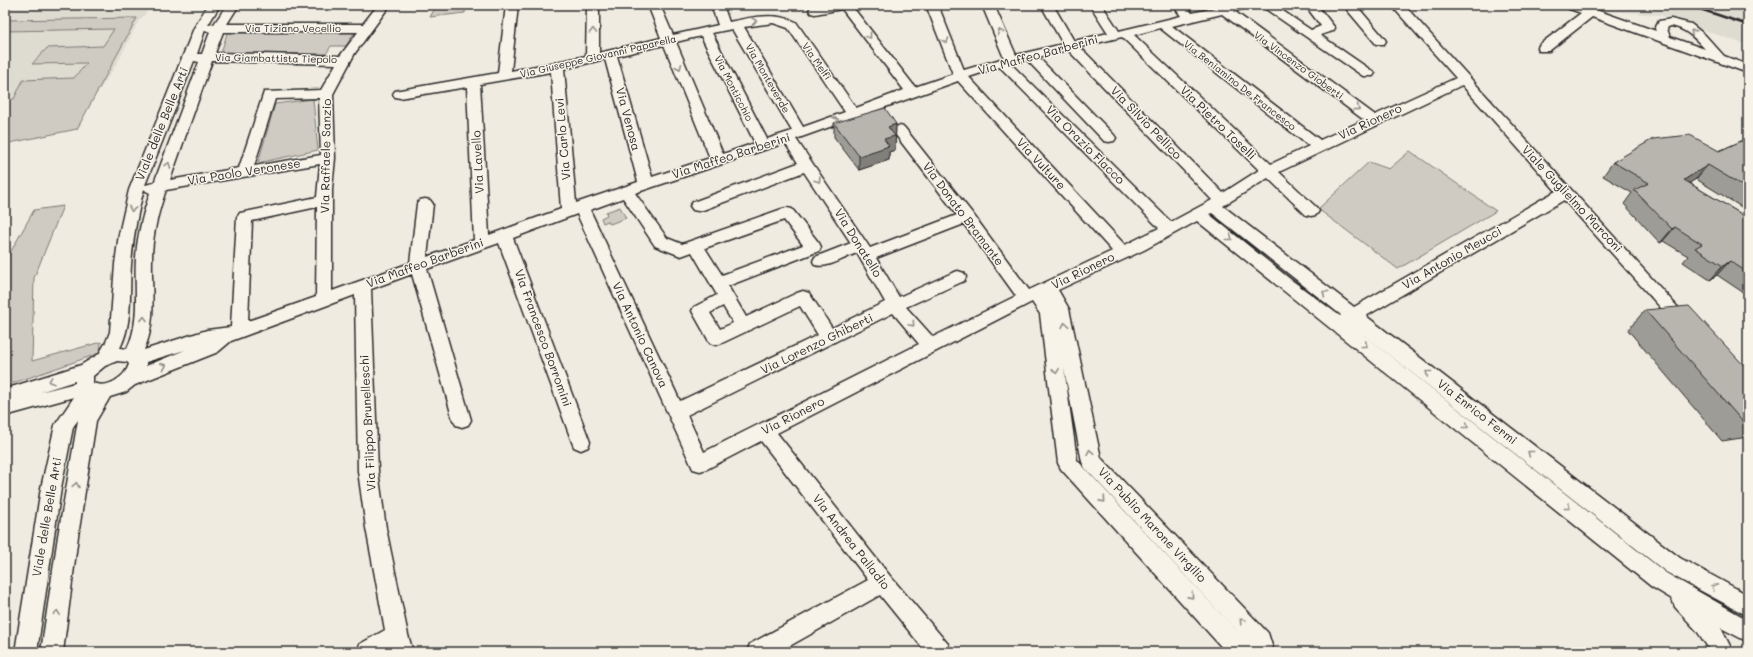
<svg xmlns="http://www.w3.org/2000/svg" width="1753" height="657" viewBox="0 0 1753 657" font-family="Mali,sans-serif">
  <rect width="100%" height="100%" fill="#efebe0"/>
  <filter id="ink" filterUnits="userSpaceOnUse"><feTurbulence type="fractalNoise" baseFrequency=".025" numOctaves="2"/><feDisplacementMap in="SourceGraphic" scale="8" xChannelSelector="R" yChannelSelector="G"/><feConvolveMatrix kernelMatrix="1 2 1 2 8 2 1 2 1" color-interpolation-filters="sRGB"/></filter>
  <g filter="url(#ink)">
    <path fill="#dedbd1" d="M14,5h139l-15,17 -20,40 -32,48 -81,34v-129z
      M1582,5h166v52l-7,-3 6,-9 -87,-30 -65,-5z"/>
    <path fill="#cfcbc2" stroke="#7d7b76" d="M437,5h29l-1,8 -35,4z
      M137,18l-60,111 -72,15v-44l9,-1 9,-19 51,-2 13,-15 -55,1 15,-16 56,-2 11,-17 -109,2v-11z
      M228,30h128l-10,16h-15l-5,8 -105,-1z
      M313,99l5,51 -60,13 17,-59z
      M1410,151l86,60 -98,58 -80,-60 51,-47 20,7z
      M63,206l-29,72 -2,83 69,-19 -1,11 -95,33v-124l29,-52z
      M620,207l6,11 -16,6 -2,-3 -5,2 -2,-5 6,-3 -1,-3z"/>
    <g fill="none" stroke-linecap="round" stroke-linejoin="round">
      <defs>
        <path id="minor" d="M208,5h12l-12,20 6,-1 13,-19h12l-12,19h136l15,-19h12l-35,48 -22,41 2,64 -3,31v102l78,-28 7,-59 3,-4 5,-1 5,1 3,4 -6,53 47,-17 -7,-153 -67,11 -5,-1 -2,-3 2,-3 5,-1 98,-17 8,-68h12l-7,66 75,-15 1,-51h12v48l62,-15 -13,-33h12l13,30 45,-10 -7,-20h12l6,17c22,-5 47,-10 67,0l60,86 48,-18 -62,-81 -27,5 -4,-1 -2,-3 2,-3 12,-2h28l64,82 38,-13 -27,-69h12l26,65 40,-12 -22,-53h12l22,50 47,-11 -22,-39h12l21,36 34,-8 -18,-28h12l17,26 62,-15 -8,-11h12l7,8 36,-8h21l-2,3 -13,3 141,104 81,-37 -65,-73h13l289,319 -2,4 -6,2 -6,-2 -115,-128 -198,116 314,242 68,37v21l-82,-44 -315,-247 315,248 82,47v22l-27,-14 12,24h-22l-14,-21 -22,-24 -3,-8 -20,-12 -455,-366 -53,29 -86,40 11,19 32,149 167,175 6,19h-48l-165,-183 -3,-6 -18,-149 -8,-12 -255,131 113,143 58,68 3,8h-25l-46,-57 -101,57h-32l3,-8 118,-64 -107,-139 -54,28 -7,2 -7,-2 -116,-255 -64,24 77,204 -2,5 -7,3 -7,-3 -2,-5 -73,-199 -72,26 44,151 -3,5 -6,2 -6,-2 -3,-5 -41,-146 -41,15 7,182 8,57 22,107 5,17h-22v-1l-3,1h-31l3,-8 25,-14 -19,-102 -8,-57 -3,-176 -124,46 -13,11 -83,33 -9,7 -16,5 -14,24 -18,115 -15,116h-22l17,-116 20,-116 -5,7 -12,61 -24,164h-22l26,-164 14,-63 19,-28 -69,19v-27l76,-24 18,-11 7,-12 4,-10 5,-68 4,-30 10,-44 65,-162zM1222,14l142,106 -44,20 -148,-114zM773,23l15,5 57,84 -42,15 -59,-100zM1160,28l149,118 -38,18 -137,-129zM732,29l60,102 -25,8 -55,-106zM205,30l5,2 -8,22h-5zM223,32h135l-18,24 -125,-3zM701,36l54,107 -32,11 -47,-112zM1122,37l137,133 -36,23 -143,-146zM664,45l46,113 -58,19 -35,-121zM1068,50l144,150 -41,22 -160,-158 16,-4 77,81 5,1 5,-1 2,-3 -2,-3 -76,-78zM605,59l33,123 -62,21 -12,-134zM194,61l5,1 -45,121 -9,2zM212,61l124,3 -15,26 -57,2 -25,76 -69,12zM1000,67l159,161 -34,17 -156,-168zM551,72l10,137 -72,26 -9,-151zM958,81l154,170 -83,39 -57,-77 -68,-86 -5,-1 -5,1 -2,3 65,85 -87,33 -74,-109zM1462,85l94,106 -202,116 -131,-101 45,-28 38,37 5,1 5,-1 3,-4 -3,-4 -37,-35zM319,98l2,57 -67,11 21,-67zM785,143l13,20 -105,39 -3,4 3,4 5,1 5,-1 101,-38 47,71 -36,14 -2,4 2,4c13,4 30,-8 42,-12l28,49 -53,26 -23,-35 -6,-2 -6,2 -51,24 -18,-31 91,-35 2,-4 -2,-4 -27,-34 -5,-1 -5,1 -100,35 -15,-6 -32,-45zM320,164l-3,33 -72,15 -5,1 -3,4 -6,110 -24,3 -63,20c13,-29 7,-60 8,-91 0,-22 6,-47 14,-69zM144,189l2,2 4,2c-7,20 -13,44 -14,65 -2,31 5,62 -9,91l-7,-1c13,-25 9,-56 11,-83 2,-25 6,-52 13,-76zM623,198l32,48 26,10 11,-4 25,43 -23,12 -2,4 18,32 6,2 6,-2 78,-37 18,29 -138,66 -90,-191zM317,207l-1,90 -68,24 4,-100zM1212,213l129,102 -1,1 -50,-37 -81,-65zM784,220l19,25 -81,30 -17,-27zM964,224l52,72 -83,41 -27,-30 58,-26 2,-4 -2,-4 -6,-2 -6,2 -53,24 -23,-39zM723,306l10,17 -13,6 -10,-16zM893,313l26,31 -215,108 -17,-37zM185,350l-39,16v-4zM117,361l10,1 2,2c-4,14 -22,25 -36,19v-7l12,-10zM1064,368l18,94 3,6 163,175 -171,-183zM75,381v2l-35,9z
          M1260,5h14l37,25 10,-4 -16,-21h12l18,23 -2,3 -13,4 55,38 -2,3h-10z
          M1343,5h13l28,33 2,3 -2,3h-8z
          M1565,5h17l74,26 -1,-2 4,-8 12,-2 20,5 14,11 19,21 24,9v8l-156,-56 -43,34h-10l-1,-3 1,-3 42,-32 -14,-5zM1671,26c14,2 25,13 34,23l-35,-12 -3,-8 1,-2z"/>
      </defs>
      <use href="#minor" stroke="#2b2b2b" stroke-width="3"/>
      <use href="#minor" fill="#f7f3e8" fill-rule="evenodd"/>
      <path stroke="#2b2b2b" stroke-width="2.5" d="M1688,5l60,20
        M1743,5l5,2"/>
    </g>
    <path fill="#9e9c96" stroke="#2b2b2b" d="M834,123l62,1 -1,26 -6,2v8l-30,10 -25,-33z
      M1748,138v73l-52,-32 -7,4 59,35v72l-4,3 -27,-18 -7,5 -27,-18 5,-6 -25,-15 -3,2 -36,-39 8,-11 -29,-17 10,-14 106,-11z
      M1645,310l103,60v67l-26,4 -94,-111z"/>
    <path fill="#817f7a" stroke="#2b2b2b" d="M896,124l-1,26 -6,2v8l-30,10v-14l29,-29z
      M1708,165l-12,14 -24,15 12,-14z
      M1675,227l-12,14 -3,2 12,-14z
      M1730,261l-13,14 -7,5 13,-14z"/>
    <path fill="#b8b5ae" stroke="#2b2b2b" d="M885,108l11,16 -8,3 7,9 -11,3 5,7 -30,10 -25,-33z
      M1690,135l29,16 29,-13v51l-40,-24 -24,15 64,38v55l-18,-12 -7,5 -28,-18 7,-4 -27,-17 -3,2 -38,-39 15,-7 -36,-21 40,-23z
      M1689,306l59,64v51l-5,1 -98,-112z"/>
    <defs><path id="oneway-chevron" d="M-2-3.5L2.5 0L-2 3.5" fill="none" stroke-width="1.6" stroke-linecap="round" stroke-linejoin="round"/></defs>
    <g stroke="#918f8a">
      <use href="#oneway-chevron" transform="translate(754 21) rotate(-8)"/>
      <use href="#oneway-chevron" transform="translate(593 31) rotate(-89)"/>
      <use href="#oneway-chevron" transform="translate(1000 32) rotate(-114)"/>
      <use href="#oneway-chevron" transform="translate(1693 32) rotate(-140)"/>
      <use href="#oneway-chevron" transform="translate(869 36) rotate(52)"/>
      <use href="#oneway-chevron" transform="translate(946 41) rotate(69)"/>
      <use href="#oneway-chevron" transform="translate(679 67) rotate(67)"/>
      <use href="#oneway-chevron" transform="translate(1357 108) rotate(36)"/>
      <use href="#oneway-chevron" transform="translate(836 120) rotate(-20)"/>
      <use href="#oneway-chevron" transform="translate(168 165) rotate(-68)"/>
      <use href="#oneway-chevron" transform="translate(818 180) rotate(57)"/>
      <use href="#oneway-chevron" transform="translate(132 209) rotate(102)"/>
      <use href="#oneway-chevron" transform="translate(1230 238) rotate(39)"/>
      <use href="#oneway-chevron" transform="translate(1325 293) rotate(-142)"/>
      <use href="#oneway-chevron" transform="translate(144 319) rotate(-88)"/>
      <use href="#oneway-chevron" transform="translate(912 324) rotate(49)"/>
      <use href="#oneway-chevron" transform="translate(1065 325) rotate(-101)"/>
      <use href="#oneway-chevron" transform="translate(1365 345) rotate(39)"/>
      <use href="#oneway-chevron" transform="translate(164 366) rotate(-22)"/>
      <use href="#oneway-chevron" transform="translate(1056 371) rotate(82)"/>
      <use href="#oneway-chevron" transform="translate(1428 373) rotate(-142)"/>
      <use href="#oneway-chevron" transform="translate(51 381) rotate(161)"/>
      <use href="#oneway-chevron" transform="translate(1466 426) rotate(39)"/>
      <use href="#oneway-chevron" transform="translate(1090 452) rotate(-101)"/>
      <use href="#oneway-chevron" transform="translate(1530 453) rotate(-142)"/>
      <use href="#oneway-chevron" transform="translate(76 485) rotate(-80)"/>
      <use href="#oneway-chevron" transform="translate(1103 500) rotate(48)"/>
      <use href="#oneway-chevron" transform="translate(1568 507) rotate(38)"/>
      <use href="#oneway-chevron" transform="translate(1714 587) rotate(-151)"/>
      <use href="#oneway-chevron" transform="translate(1191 596) rotate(48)"/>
      <use href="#oneway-chevron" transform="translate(57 613) rotate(-82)"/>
      <use href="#oneway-chevron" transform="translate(1242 621) rotate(-133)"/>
    </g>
  </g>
  <g text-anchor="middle" stroke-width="3" stroke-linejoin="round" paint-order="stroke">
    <g font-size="10" fill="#2b2b2b" stroke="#f7f3e8">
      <text x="293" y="32">Via Tiziano Vecellio</text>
      <text transform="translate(598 56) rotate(-13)" y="4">Via Giuseppe Giovanni Paparella</text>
      <text transform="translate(276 58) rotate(1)" y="4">Via Giambattista Tiepolo</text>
      <text transform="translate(817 61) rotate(55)" y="4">Via Melfi</text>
      <text transform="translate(1299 65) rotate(36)" y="4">Via Vincenzo Gioberti</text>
      <text transform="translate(768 78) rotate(60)" y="4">Via Monteverde</text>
      <text transform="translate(1240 85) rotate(38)" y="4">Via Beniamino De Francesco</text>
      <text transform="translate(734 88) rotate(63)" y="4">Via Monticchio</text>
    </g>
    <g font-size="12" fill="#2b2b2b" stroke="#f7f3e8">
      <text transform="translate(1038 55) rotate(-15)" y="4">Via Maffeo Barberini</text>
      <text transform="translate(628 119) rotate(75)" y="4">Via Venosa</text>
      <text transform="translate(1370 122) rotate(-25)" y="4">Via Rionero</text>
      <text transform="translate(1146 123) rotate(46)" y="4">Via Silvio Pellico</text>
      <text transform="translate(1218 123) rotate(44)" y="4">Via Pietro Toselli</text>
      <text transform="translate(162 124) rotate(-68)" y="4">Viale delle Belle Arti</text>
      <text transform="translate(563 139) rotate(-95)" y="4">Via Carlo Levi</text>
      <text transform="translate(1085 145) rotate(45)" y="4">Via Orazio Flacco</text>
      <text transform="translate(326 156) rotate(-89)" y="4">Via Raffaele Sanzio</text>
      <text transform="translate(731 156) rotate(-18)" y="4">Via Maffeo Barberini</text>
      <text transform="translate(478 162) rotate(-93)" y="4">Via Lavello</text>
      <text transform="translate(1041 164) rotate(47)" y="4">Via Vulture</text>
      <text transform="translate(244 172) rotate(-9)" y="4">Via Paolo Veronese</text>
      <text transform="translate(1572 199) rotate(47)" y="4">Viale Guglielmo Marconi</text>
      <text transform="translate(963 214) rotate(53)" y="4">Via Donato Bramante</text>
      <text transform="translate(858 243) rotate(58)" y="4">Via Donatello</text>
      <text transform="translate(1452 258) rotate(-30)" y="4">Via Antonio Meucci</text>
      <text transform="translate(425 263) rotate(-20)" y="4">Via Maffeo Barberini</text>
      <text transform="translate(1083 271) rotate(-26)" y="4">Via Rionero</text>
      <text transform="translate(640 335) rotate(65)" y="4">Via Antonio Canova</text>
      <text transform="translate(543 338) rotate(70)" y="4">Via Francesco Borromini</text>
      <text transform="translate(817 344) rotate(-26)" y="4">Via Lorenzo Ghiberti</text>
      <text transform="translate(1477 412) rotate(38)" y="4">Via Enrico Fermi</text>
      <text transform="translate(793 416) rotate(-27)" y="4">Via Rionero</text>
      <text transform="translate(368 423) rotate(-93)" y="4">Via Filippo Brunelleschi</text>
      <text transform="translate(47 517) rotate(-80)" y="4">Viale delle Belle Arti</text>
      <text transform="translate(1152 525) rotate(47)" y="4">Via Publio Marone Virgilio</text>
      <text transform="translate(851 542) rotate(52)" y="4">Via Andrea Palladio</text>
    </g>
  </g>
  <rect width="1753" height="657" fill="none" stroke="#f7f3e8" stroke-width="20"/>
  <rect x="10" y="10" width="1733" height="637" fill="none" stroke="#2b2b2b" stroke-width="1.5" filter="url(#ink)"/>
</svg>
